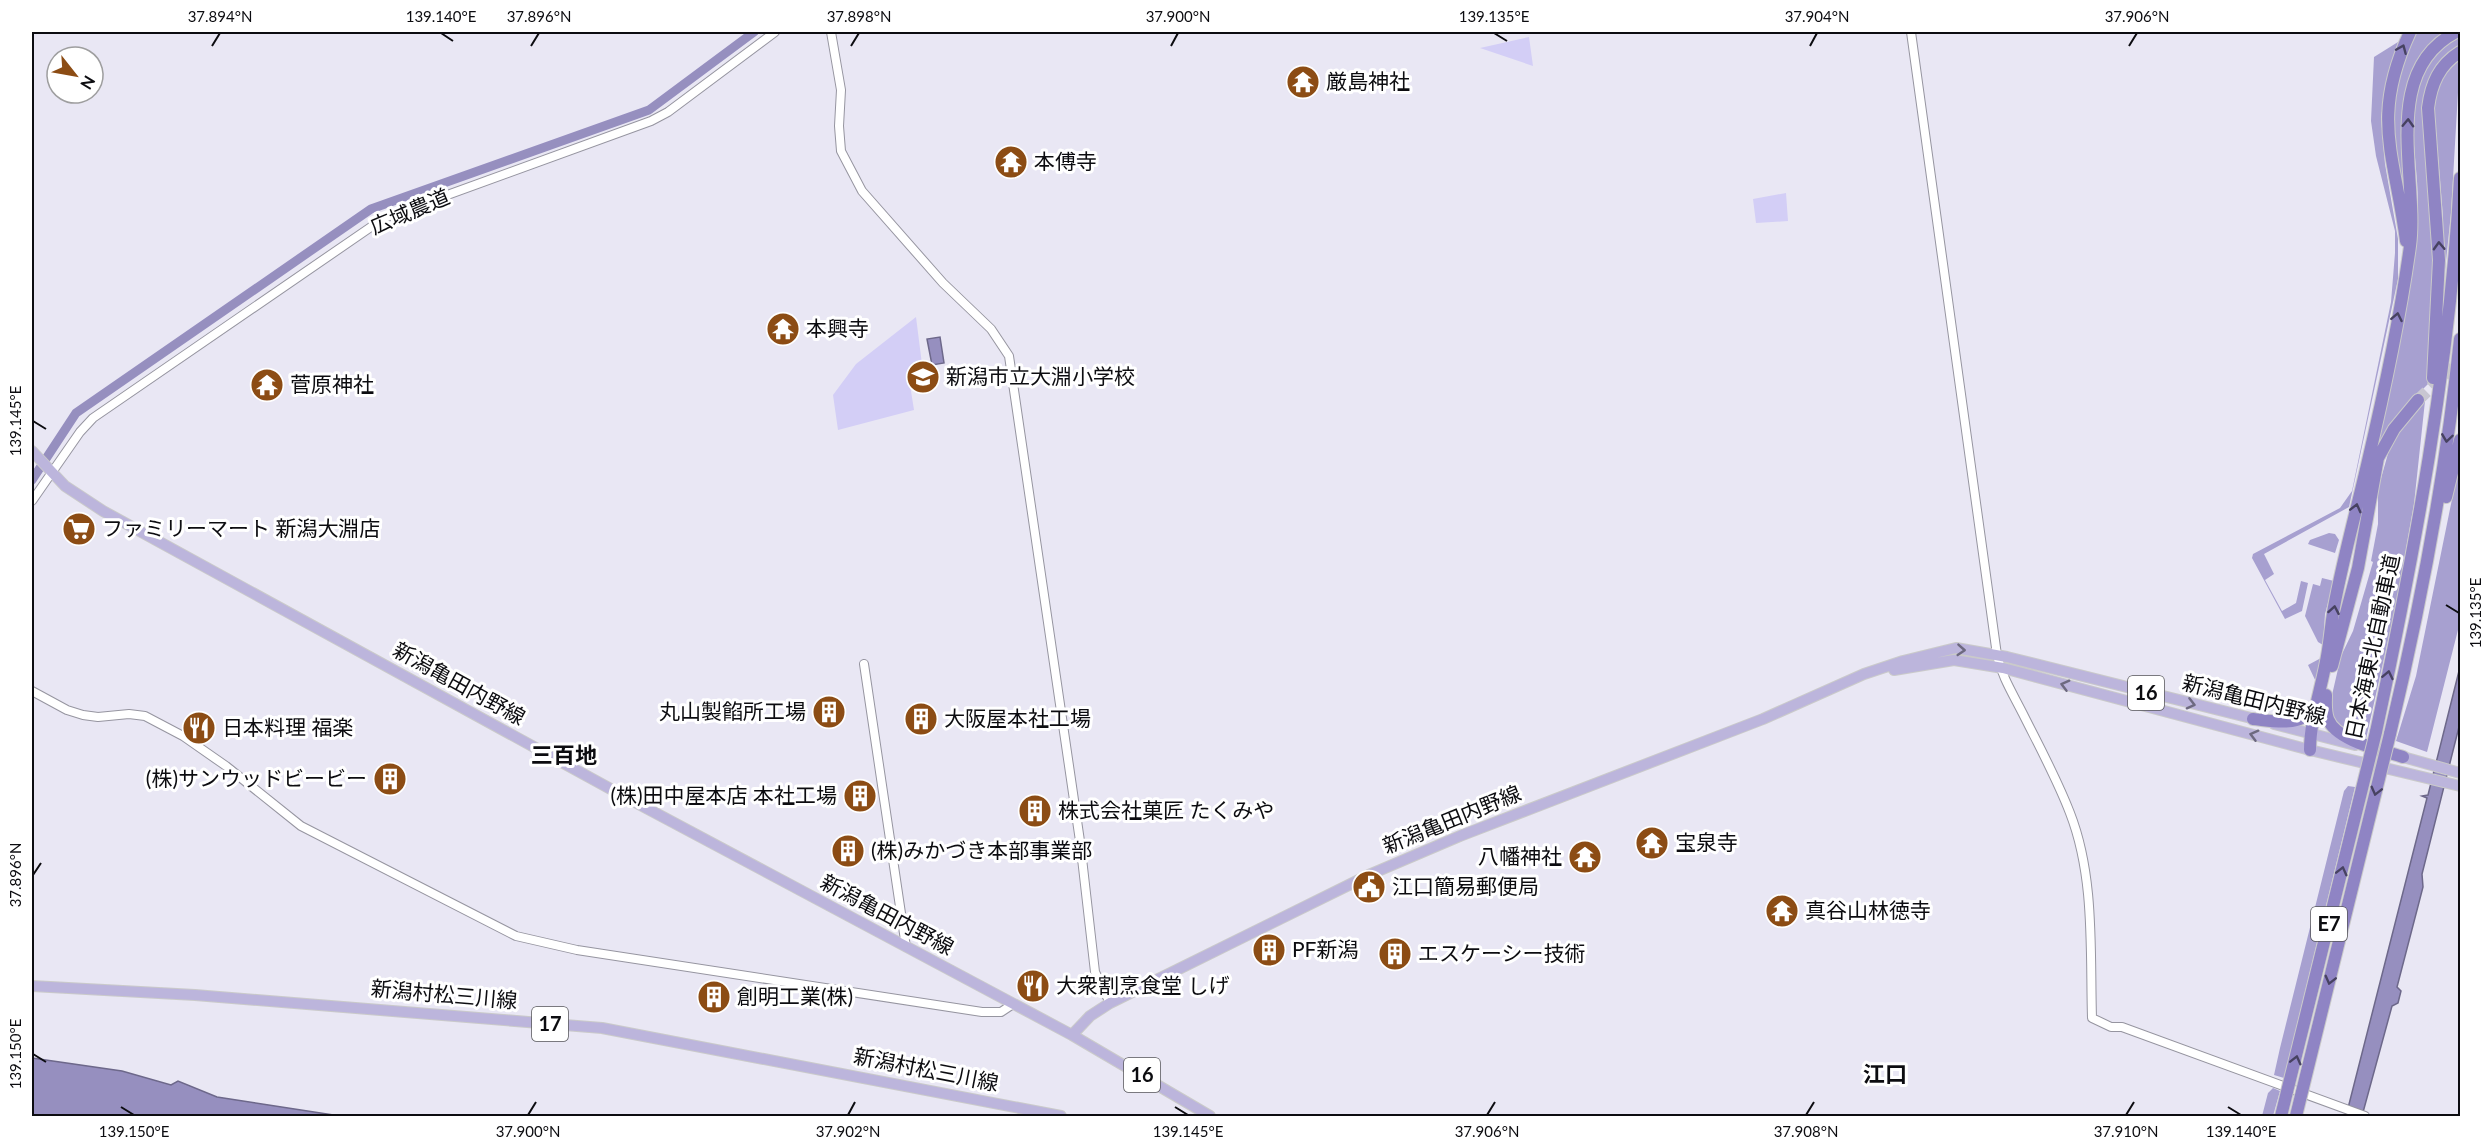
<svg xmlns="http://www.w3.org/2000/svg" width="2492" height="1148" viewBox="0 0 2492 1148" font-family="Lato,'Noto Sans JP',sans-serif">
  <rect width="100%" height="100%" fill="#e9e7f4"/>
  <path fill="#d3cef6" d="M1529,37l4,29 -53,-18z
    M1786,193l2,28 -32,2 -3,-24z
    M916,317l8,63 -14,5 4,25 -76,20 -5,-35 23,-31z"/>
  <path fill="#a7a0d0" d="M2418,32h31c-61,38 -47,110 -42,172l-13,-43 -1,-70 22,-58z
    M2460,36v9l-23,19 -12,30 8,156 -1,74 -4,60 -16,16 -35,50c9,-76 32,-151 40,-228 5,-49 -13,-95 3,-144 7,-20 24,-30 40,-42z
    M2398,42l-9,32 -8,43 4,47 13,75v40l-49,228 -85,47 10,20 -9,6 17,31 14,-8 5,-22 7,2 -6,28 -17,8 -33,-61 1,-4 87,-46 12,-17 39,-189 4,-49v-22l-19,-75 -5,-35 3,-64z
    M2460,58l-9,155 -7,68 -1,-64 -9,-110 6,-27 4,-8z
    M2425,401l-11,103 -17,96 -31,139 -30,-12 -7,-19 12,-52 12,-25 20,-69 -2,-1 7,-37v-35l13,-46z
    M2460,460v162l-33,130 -31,-11 20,-65z
    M2329,533l6,1 4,6 -4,13 -27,-9 2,-4z
    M2322,578l12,3 -9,33 -2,31 -5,-3 -13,-26 8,-32 7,2z
    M2321,658l-4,26 -9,-19z
    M2348,786l7,1 -71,291 -10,-3 6,-27 64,-257z
    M2273,1088l7,3 -7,25h-11l6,-23z"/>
  <path fill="#968fbf" stroke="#6d688a" stroke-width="1.5" d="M940,337l4,26 -12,2 -5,-26z
    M2460,667v56l-38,151 1,13 -26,100 4,4 -3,12 -6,3 -30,110h-16l81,-318 -5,-2 6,-1z
    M32,1058l90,13 49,14 7,-4 39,16 123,19h-308z"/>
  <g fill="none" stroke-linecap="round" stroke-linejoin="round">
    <path stroke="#968fbf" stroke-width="9" d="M32,480l44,-67 295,-204 278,-99 105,-78"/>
    <path stroke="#c8c6d2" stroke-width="12" stroke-dasharray="12 6" stroke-linecap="butt" d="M2418,400l42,-40"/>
    <defs>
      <path id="tertiary" d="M831,32l10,58 -2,36 2,25 21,40 81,92 48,46 18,27 71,485 15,131 15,31
        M1911,32l86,623c5,22 16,39 26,59 16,32 34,65 47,99 25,64 20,138 22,205l19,9h11l243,89
        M32,501l48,-69 13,-14 291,-200 267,-97 17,-9 107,-80
        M864,664l42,283
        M32,691l35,19 16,5 15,2 31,-3 16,2 38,20 43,30 75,60 215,110 61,14 405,62h19l12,-8"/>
      <path id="primary" d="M32,451l33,35 38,25 515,282 454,242 138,81
        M1894,670l60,-10 49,8 307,82 150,36
        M2274,724l81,21
        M2396,755l64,18
        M32,986l163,9 407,33 459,88
        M1072,1035l18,-19 20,-13 261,-129 89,-38 303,-117 101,-45 39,-13 53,-13 51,9 252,63"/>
      <path id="motorway" d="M2406,241c-11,-86 -36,-123 4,-209
        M2433,378l6,-118 -11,-152c3,-24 11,-43 32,-56
        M2446,497l14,-57
        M2332,666l26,-98 20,-110 16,-29 24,-29
        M2326,695c0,8 -1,16 2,24 8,22 54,31 75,38
        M2253,719c21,2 50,9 62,-13
        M2376,732c39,-183 74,-366 84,-554
        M2390,734c31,-130 56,-262 70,-395
        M2310,750c0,-31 12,-63 17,-94 3,-16 4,-33 7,-49 9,-48 22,-95 33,-142 17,-72 33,-146 43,-219 9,-68 -31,-174 46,-214"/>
    </defs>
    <use href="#tertiary" stroke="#9695a0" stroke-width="10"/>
    <use href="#primary" stroke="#cacaca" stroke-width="12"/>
    <use href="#motorway" stroke="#cacaca" stroke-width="14"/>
    <use href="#tertiary" stroke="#fff" stroke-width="8"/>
    <use href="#primary" stroke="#bcb5dc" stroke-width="10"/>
    <use href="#motorway" stroke="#8f84c4" stroke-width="12"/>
    <defs>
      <path id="motorway-bridge" d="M2281,1116l95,-384
        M2296,1116l94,-382"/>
    </defs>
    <use href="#motorway-bridge" stroke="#cacaca" stroke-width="14" stroke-linecap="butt"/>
    <use href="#motorway-bridge" stroke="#8f84c4" stroke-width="12"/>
  </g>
  <defs><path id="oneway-chevron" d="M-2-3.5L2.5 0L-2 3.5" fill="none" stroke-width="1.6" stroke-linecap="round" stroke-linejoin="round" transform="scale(1.5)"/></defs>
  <g stroke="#474261">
    <use href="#oneway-chevron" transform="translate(2402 49) rotate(-67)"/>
    <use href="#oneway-chevron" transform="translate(2408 123) rotate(-88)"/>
    <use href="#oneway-chevron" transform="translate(2439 246) rotate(-92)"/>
    <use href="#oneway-chevron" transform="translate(2397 317) rotate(-79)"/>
    <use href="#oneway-chevron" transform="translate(2447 438) rotate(98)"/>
    <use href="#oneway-chevron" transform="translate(2356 508) rotate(-76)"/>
    <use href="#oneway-chevron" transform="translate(2334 610) rotate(-80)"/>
    <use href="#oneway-chevron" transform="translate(2388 675) rotate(-78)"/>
    <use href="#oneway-chevron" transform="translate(2376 791) rotate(104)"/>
    <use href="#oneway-chevron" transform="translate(2342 871) rotate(-76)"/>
    <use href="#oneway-chevron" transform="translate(2330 980) rotate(104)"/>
    <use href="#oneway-chevron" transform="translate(2296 1060) rotate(-76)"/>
  </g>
  <g stroke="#6d6980">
    <use href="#oneway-chevron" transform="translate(1961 650) rotate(4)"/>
    <use href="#oneway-chevron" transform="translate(2065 685) rotate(-165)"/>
    <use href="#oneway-chevron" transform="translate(2191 704) rotate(14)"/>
    <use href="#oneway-chevron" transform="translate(2254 735) rotate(-165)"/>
  </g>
  <path fill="none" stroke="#0c0c10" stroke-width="2" d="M441,33l12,8M1494,33l13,8M212,46l8,-13M531,46l8,-13M851,46l8,-13M1171,46l7,-13M1810,46l7,-13M2129,46l8,-13M33,421l13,8M2446,605l13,8M33,875l8,-12M33,1054l13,8M121,1107l13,8M1175,1107l13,8M2228,1107l13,8M528,1115l8,-13M848,1115l7,-13M1487,1115l8,-13M1806,1115l8,-13M2126,1115l8,-13"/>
  <defs>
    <symbol id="temple-disc" viewBox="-11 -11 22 22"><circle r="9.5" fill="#8c4c14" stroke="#fff"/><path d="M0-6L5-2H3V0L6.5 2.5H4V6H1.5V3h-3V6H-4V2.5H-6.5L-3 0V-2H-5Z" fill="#fff"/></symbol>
    <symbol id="school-disc" viewBox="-11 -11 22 22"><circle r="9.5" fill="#8c4c14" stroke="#fff"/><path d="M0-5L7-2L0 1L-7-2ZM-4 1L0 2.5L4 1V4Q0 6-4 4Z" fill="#fff"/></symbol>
    <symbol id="supermarket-disc" viewBox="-11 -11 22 22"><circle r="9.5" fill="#8c4c14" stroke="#fff"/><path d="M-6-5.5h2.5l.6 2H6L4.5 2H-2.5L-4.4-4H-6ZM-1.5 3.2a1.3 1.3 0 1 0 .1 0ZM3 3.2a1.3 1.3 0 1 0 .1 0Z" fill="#fff"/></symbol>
    <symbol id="building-disc" viewBox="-11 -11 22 22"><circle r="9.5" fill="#8c4c14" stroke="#fff"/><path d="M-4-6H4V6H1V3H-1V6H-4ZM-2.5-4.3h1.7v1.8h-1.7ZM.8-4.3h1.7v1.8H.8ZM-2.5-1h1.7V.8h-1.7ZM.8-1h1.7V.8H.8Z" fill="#fff"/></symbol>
    <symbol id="restaurant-disc" viewBox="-11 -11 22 22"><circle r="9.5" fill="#8c4c14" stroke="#fff"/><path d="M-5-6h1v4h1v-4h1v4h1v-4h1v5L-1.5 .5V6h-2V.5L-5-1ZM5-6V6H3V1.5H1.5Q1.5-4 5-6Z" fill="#fff"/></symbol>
    <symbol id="civic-disc" viewBox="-11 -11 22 22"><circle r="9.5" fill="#8c4c14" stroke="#fff"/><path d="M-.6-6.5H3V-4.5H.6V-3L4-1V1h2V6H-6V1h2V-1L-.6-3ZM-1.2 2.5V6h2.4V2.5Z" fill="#fff"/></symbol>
  </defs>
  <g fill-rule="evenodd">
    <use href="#temple-disc" x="1284" y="63" width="38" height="38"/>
    <use href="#temple-disc" x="992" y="143" width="38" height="38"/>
    <use href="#temple-disc" x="764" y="310" width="38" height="38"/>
    <use href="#school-disc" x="904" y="358" width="38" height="38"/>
    <use href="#temple-disc" x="248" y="366" width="38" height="38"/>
    <use href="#supermarket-disc" x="60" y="510" width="38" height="38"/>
    <use href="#building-disc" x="810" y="693" width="38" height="38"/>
    <use href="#building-disc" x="902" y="700" width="38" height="38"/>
    <use href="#restaurant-disc" x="180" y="709" width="38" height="38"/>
    <use href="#building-disc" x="371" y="760" width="38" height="38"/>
    <use href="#building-disc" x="841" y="777" width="38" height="38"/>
    <use href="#building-disc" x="1016" y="792" width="38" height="38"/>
    <use href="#temple-disc" x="1633" y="824" width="38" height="38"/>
    <use href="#building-disc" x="829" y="832" width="38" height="38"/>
    <use href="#temple-disc" x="1566" y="838" width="38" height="38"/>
    <use href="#civic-disc" x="1350" y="868" width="38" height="38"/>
    <use href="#temple-disc" x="1763" y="892" width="38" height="38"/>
    <use href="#building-disc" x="1250" y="931" width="38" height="38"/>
    <use href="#building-disc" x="1376" y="935" width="38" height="38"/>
    <use href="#restaurant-disc" x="1014" y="967" width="38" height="38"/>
    <use href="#building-disc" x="695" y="978" width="38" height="38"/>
  </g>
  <g text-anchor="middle" stroke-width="6" stroke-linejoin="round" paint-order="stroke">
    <g fill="#fff" stroke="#555558" stroke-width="1.5">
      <rect x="2128" y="676" width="36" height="34" rx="4.5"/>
      <rect x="2311" y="907" width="36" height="34" rx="4.5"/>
      <rect x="532" y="1007" width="36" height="34" rx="4.5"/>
      <rect x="1124" y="1058" width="36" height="34" rx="4.5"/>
    </g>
    <g font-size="20" font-weight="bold" fill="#0c0c10">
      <text x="2146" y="700">16</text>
      <text x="2329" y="931">E7</text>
      <text x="550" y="1031">17</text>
      <text x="1142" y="1082">16</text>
    </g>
    <g font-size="21" fill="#0c0c10" stroke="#fff" text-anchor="start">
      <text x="1326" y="89">厳島神社</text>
      <text x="1034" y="169">本傅寺</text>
      <text x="806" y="336">本興寺</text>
      <text x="946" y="384">新潟市立大淵小学校</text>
      <text x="290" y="392">菅原神社</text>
      <text x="102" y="536">ファミリーマート 新潟大淵店</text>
      <text x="806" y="719" text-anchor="end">丸山製餡所工場</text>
      <text x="944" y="726">大阪屋本社工場</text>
      <text x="222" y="735">日本料理 福楽</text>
      <text x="367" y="786" text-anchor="end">(株)サンウッドビービー</text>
      <text x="837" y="803" text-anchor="end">(株)田中屋本店 本社工場</text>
      <text x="1058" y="818">株式会社菓匠 たくみや</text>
      <text x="1675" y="850">宝泉寺</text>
      <text x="871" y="858">(株)みかづき本部事業部</text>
      <text x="1562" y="864" text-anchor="end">八幡神社</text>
      <text x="1392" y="894">江口簡易郵便局</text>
      <text x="1805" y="918">真谷山林徳寺</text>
      <text x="1292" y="957">PF新潟</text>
      <text x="1418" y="961">エスケーシー技術</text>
      <text x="1056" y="993">大衆割烹食堂 しげ</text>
      <text x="737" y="1004">創明工業(株)</text>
    </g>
    <g font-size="21" fill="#0c0c10" stroke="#fff">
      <text transform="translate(410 212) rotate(-23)" y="7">広域農道</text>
      <text transform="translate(2373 647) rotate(-78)" y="7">日本海東北自動車道</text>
      <text transform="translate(459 684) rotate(29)" y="7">新潟亀田内野線</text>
      <text transform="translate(2254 700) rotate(14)" y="7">新潟亀田内野線</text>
      <text transform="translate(1452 820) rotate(-22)" y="7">新潟亀田内野線</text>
      <text transform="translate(887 915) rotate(28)" y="7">新潟亀田内野線</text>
      <text transform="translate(444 995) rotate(5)" y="7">新潟村松三川線</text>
      <text transform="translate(926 1070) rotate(11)" y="7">新潟村松三川線</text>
    </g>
    <g font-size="22" font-weight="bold" fill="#0c0c10" stroke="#fff">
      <text x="564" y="763">三百地</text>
      <text x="1885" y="1082">江口</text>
    </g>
  </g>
  <rect width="2492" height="1148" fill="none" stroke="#ffffff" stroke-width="66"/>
  <g transform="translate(75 75) rotate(121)"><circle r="28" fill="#ffffff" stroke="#9e9e9f" stroke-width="1.5"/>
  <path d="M0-4.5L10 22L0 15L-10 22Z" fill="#8c4c14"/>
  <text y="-9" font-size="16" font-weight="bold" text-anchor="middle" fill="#0c0c10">N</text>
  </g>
  <rect x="33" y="33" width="2426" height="1082" fill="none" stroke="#0c0c10" stroke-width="2"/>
  <g font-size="15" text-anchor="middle" fill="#0c0c10">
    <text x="220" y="22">37.894°N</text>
    <text x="441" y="22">139.140°E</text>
    <text x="539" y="22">37.896°N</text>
    <text x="859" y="22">37.898°N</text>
    <text x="1178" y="22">37.900°N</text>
    <text x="1494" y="22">139.135°E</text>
    <text x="1817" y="22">37.904°N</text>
    <text x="2137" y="22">37.906°N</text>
    <text transform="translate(16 421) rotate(-90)" y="5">139.145°E</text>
    <text transform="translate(2476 613) rotate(-90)" y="5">139.135°E</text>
    <text transform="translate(16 875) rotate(-90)" y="5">37.896°N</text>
    <text transform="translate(16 1054) rotate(-90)" y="5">139.150°E</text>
    <text x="134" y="1137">139.150°E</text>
    <text x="528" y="1137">37.900°N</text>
    <text x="848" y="1137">37.902°N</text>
    <text x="1188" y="1137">139.145°E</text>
    <text x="1487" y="1137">37.906°N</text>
    <text x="1806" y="1137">37.908°N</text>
    <text x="2126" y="1137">37.910°N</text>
    <text x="2241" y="1137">139.140°E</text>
  </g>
</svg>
